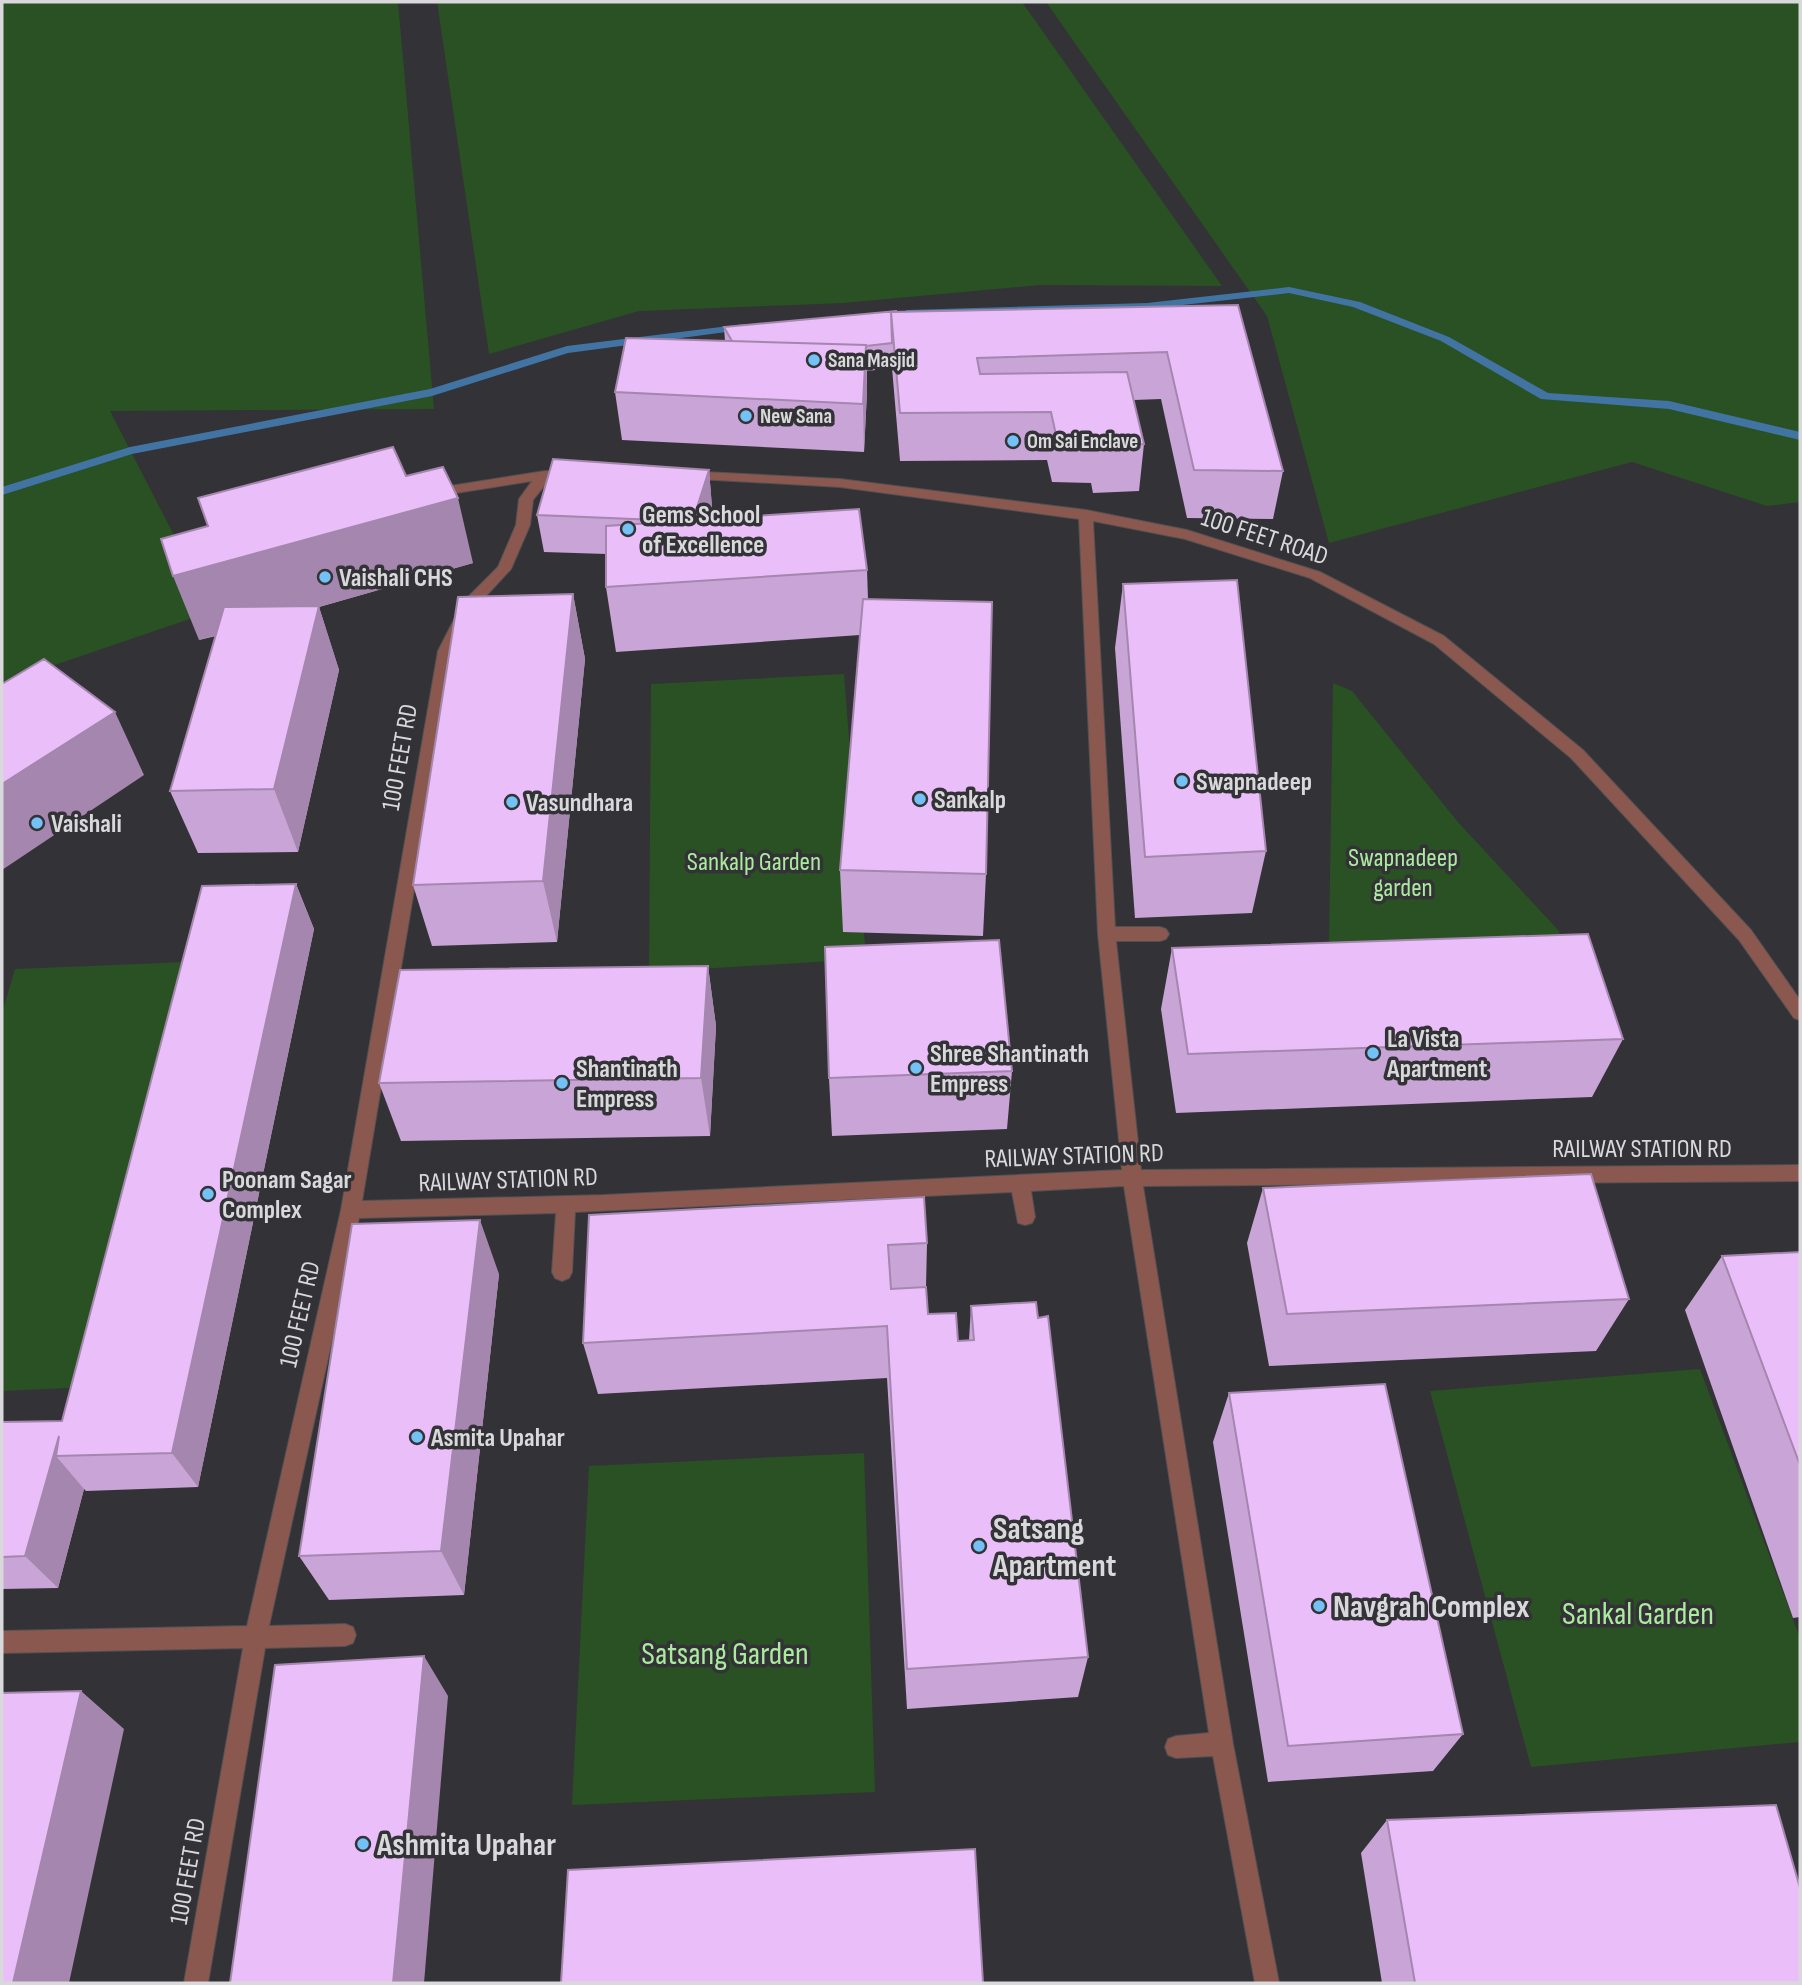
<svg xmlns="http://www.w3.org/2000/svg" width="1802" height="1985" viewBox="0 0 1802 1985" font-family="'Sofia Sans Condensed',sans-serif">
  <rect width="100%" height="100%" fill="#333236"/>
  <path fill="#2a5123" d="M2,2h396l36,407 -324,2 103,200 -211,72z
    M437,2h585l200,284 -181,-1 -198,18 -204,8 -150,43z
    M1046,2h754v500l-33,4 -135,-44 -303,81 -62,-227z
    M844,674l22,285 -217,13 2,-288z
    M1333,683l19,8 105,130 102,110 4,13 -234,-1z
    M186,962l-96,425 -88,4v-378l13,-44z
    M1700,1369l100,269v104l-269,25 -101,-376z
    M864,1453l11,339 -303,13 17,-339z"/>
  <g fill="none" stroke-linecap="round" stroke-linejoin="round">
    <path fill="#4274a3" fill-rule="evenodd" d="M1289,287l71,15 89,35 99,56 121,8 131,31v8l-131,-31 -128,-10 -100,-58 -88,-34 -64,-14 -142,16 -240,7 -6,-3 6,-3 240,-7z
      M745,324l4,1v4l-181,24 -136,43 -300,58 -130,41v-8l128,-40 300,-58 137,-43z"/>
    <defs>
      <path id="minor" d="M545,471l28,1 7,4 -7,4h-24l-16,20 -3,25 -19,44 -37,40 -20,42 -92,550 242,-6 518,-25 -24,-236 -19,-415 -239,-32 -160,-9v-6l5,-1 155,8 246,31 101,20 133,42 124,64 139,114 168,180 49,70v20l-6,-2 -55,-78 -168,-182 -137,-114 -124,-66 -125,-39 -92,-18 22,406h45l6,2 3,5 -3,5 -6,2h-44l25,229 659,-5v16l-657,5 90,558 46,239h-24l-42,-227 -37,2 -8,-3 -3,-8 3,-8 8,-3 33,-3 -85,-547 -93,5 4,26 -3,6 -7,2 -7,-2 -6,-31 -437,20 -3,60 -3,6 -7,3 -7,-3 -3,-6 4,-59 -197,5 -90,408 76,-2 8,3 3,8 -3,8 -8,3 -80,2 -57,335h-24l59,-335 -241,5v-22l245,-5 94,-416 97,-559 25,-49 35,-35 18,-42 3,-26 13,-18 -101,16 -7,-4 7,-4z"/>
    </defs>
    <use href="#minor" stroke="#515054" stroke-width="2"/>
    <use href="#minor" fill="#8a584e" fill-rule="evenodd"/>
  </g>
  <path fill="#c9a4d6" d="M1238,305l45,166 -10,48 -86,-1 -26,-119 -27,1 10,44 -5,47 -46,2 -2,-10 -39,-1 -5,-22 -147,1 -8,-93 -25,3v21l-3,60 -242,-12 -7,-48 110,-51 -1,-14 172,-15z
    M709,470l3,37 -3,12 158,51 1,29 118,275 -3,62 -140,-4 -3,-62 20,-235 -244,17 -10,-65v-33l-62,-2 -7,-37z
    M406,476l67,87 -154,44 20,63 -41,182 -100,1 -28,-62 46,-155 -17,4z
    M1123,584l143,267 -14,62 -117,5 -20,-270z
    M573,594l12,65 -28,283 -125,4 -19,-61z
    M296,884l18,45 -116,558 -112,4 -2,-2 -26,99 -56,1v-167l60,-1z
    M1172,948l451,91 -31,58 -416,16 -15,-104z
    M708,966l8,60 -6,110 -309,5 -22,-58z
    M1012,1071l-5,58 -175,7 -3,-58z
    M1263,1188l366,111 -33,52 -327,15 -22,-123z
    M589,1215l338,28 -1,44 2,27 30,27 11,-1 2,-34 117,351 -10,40 -171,12 -20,-331 -289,16 -15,-51z
    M1800,1252v365l-7,1 -108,-308 37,-54z
    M499,1274l-35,321 -135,5 -30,-44z
    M1229,1393l234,341 -30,37 -165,11 -55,-340z
    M1387,1820l413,163h-418l-21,-130z"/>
  <path fill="#a486ae" d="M866,345l1,47 -3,60 -1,-48z
    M709,470l3,37 -15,51 -4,-37z
    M458,498l15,65 -154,44 20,63 -41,182 -24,-63 45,-182 -120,33 -26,-64z
    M573,594l12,65 -28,283 -14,-61z
    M115,712l29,63 -142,95v-86z
    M296,884l18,45 -116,558 -26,-34z
    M708,966l8,60 -6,110 -9,-58z
    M480,1220l19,54 -35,321 -23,-44z
    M59,1436l-3,20 28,33 -26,99 -33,-32z
    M424,1656l24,40 -24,287h-31z
    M81,1691l43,38 -55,254h-56z"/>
  <path fill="#eabff9" stroke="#a486ae" stroke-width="2" d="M1238,305l45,166 -89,-1 -27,-118 -190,6 3,16 147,-2 17,72 -46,2 -2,-11h-40l-5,-23 -151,1 -9,-101z
    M896,311v1h-5l1,31 -26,3v-1l-134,-4 -8,-14z
    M626,338l240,7 -3,59 -248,-12z
    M393,447l13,29 37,-9 15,31 -285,78 -12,-37 47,-13 -10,-28z
    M553,459l156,11 -16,50 -11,1 -145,-6z
    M859,509l8,61 -261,17v-61z
    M1237,580l29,271 -121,6 -22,-273z
    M573,594l-30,287 -130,4 45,-288z
    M863,599l129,3 -6,272 -146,-4z
    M319,606l-45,183 -104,2 54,-184z
    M44,659l71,53 -113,72v-100z
    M296,884l-124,569 -116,3 3,-20 -34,120 -23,1v-135l60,-1 140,-535z
    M1588,934l35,105 -435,15 -16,-106z
    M999,940l13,131 -183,7 -4,-131z
    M708,966l-7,112 -322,5 21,-113z
    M1591,1174l38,125 -342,15 -24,-126z
    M924,1197l3,46 -39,2 3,44 35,-2 2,27 28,-1 2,28 16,-1 -3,-34 65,-4 2,16 10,-2 40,341 -181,12 -20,-343 -304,17 6,-128z
    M480,1220l-39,331 -142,5 53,-332z
    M1800,1252v213l-78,-209z
    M1385,1384l78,350 -175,12 -59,-353z
    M424,1656l-31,327h-163l45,-318z
    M81,1691l-68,292h-11v-290z
    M1776,1805l24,83v95h-385l-28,-163z
    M975,1849l8,134h-422l7,-113z"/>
  <g fill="#73c1f5" stroke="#333236" stroke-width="2.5">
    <circle cx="814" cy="360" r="7"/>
    <circle cx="746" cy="416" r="7"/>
    <circle cx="1013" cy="441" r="7"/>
    <circle cx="628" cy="529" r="7"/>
    <circle cx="325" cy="577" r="7"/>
    <circle cx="1182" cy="781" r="7"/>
    <circle cx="920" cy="799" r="7"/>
    <circle cx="512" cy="802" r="7"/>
    <circle cx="37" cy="823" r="7"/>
    <circle cx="1373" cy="1053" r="7"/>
    <circle cx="916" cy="1068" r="7"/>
    <circle cx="562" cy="1083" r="7"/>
    <circle cx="208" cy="1194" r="7"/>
    <circle cx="417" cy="1437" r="7"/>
    <circle cx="979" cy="1546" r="7"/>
    <circle cx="1319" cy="1606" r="7"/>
    <circle cx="363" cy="1844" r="7"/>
  </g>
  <g text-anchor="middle" stroke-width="7" stroke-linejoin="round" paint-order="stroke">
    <g font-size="21" font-weight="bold" fill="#d9d8db" stroke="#333236" text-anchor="start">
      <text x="828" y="367">Sana Masjid</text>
      <text x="760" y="423">New Sana</text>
      <text x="1027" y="448">Om Sai Enclave</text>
    </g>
    <g font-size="26" font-weight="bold" fill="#d9d8db" stroke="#333236" text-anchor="start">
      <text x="642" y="523">Gems School<tspan x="642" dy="30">of Excellence</tspan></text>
      <text x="339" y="586">Vaishali CHS</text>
      <text x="1196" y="790">Swapnadeep</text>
      <text x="934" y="808">Sankalp</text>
      <text x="526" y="811">Vasundhara</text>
      <text x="51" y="832">Vaishali</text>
      <text x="1387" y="1047">La Vista<tspan x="1387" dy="30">Apartment</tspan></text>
      <text x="930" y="1062">Shree Shantinath<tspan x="930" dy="30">Empress</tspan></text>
      <text x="576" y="1077">Shantinath<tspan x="576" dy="30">Empress</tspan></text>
      <text x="222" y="1188">Poonam Sagar<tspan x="222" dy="30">Complex</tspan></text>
      <text x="431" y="1446">Asmita Upahar</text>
    </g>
    <g font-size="26" fill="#d9d8db" stroke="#333236">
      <text transform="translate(1265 536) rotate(18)" y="9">100 FEET ROAD</text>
      <text transform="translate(399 757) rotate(-80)" y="9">100 FEET RD</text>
      <text x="1642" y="1157">RAILWAY STATION RD</text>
      <text transform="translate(1074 1155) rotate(-2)" y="9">RAILWAY STATION RD</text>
      <text transform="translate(508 1179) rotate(-2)" y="9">RAILWAY STATION RD</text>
      <text transform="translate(299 1314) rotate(-77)" y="9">100 FEET RD</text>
      <text transform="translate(187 1871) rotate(-80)" y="9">100 FEET RD</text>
    </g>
    <g font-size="26" fill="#abeb9e" stroke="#333236">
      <text x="1403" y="866">Swapnadeep<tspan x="1403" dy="30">garden</tspan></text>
      <text x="754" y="870">Sankalp Garden</text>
    </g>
    <g font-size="32" font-weight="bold" fill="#d9d8db" stroke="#333236" text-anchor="start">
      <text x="993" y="1539">Satsang<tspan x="993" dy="37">Apartment</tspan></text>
      <text x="1333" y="1617">Navgrah Complex</text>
      <text x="377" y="1855">Ashmita Upahar</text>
    </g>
    <g font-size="32" fill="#abeb9e" stroke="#333236">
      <text x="1638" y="1624">Sankal Garden</text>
      <text x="725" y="1664">Satsang Garden</text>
    </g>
  </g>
  <rect width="1802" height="1985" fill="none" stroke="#d9d8db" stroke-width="7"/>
</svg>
